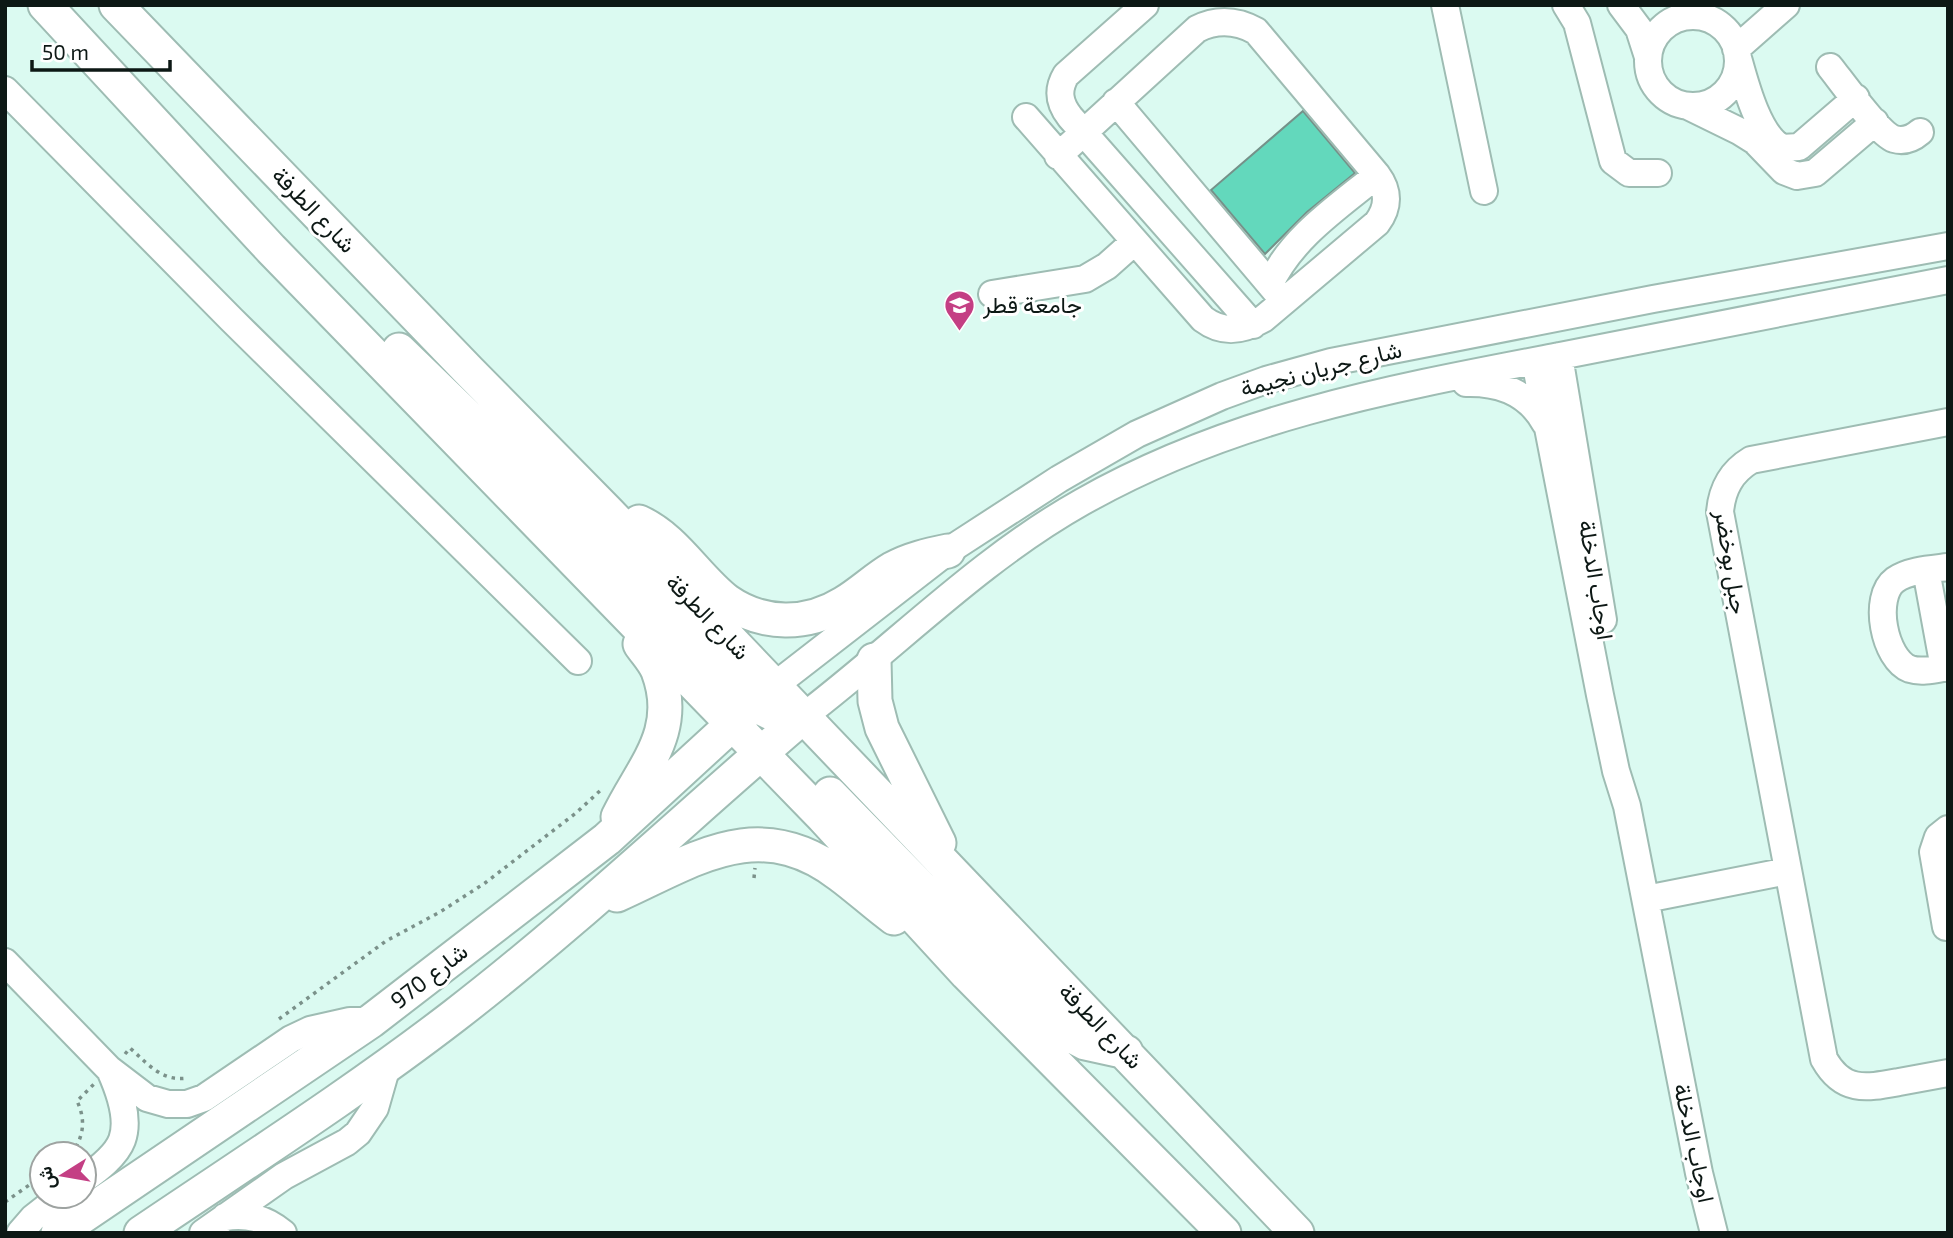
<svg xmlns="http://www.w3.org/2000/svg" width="1953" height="1238" viewBox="0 0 1953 1238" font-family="'Exo 2',Vazirmatn,sans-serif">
  <rect width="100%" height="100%" fill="#dbfaf1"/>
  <path fill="#63d8bc" stroke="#759189" stroke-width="2" d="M1303,111l52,62 -48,39 -42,42 -54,-64z"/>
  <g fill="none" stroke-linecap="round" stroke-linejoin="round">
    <defs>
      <path id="minor" d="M1145,5l-79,70c-9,15 -7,28 4,42l183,208
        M1445,5l39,186
        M1566,5l11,18 36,138 16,12h29
        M1621,5l18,24 9,28
        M1648 61a45 45 0 1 1 90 0a45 45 0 1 1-90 0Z
        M1736,49l50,-44
        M1738,58c7,25 20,77 44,90l17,-1 57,-49
        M1830,67c12,15 49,67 64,72 10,3 19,-1 26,-7
        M5,90l226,229 347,342
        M1116,102l168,199
        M1688,106l51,25 16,10 29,30 13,5 18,-3 60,-51
        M1026,117l177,202c20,15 39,12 60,0l114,-96c12,-16 12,-32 0,-48l-121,-144c-20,-11 -39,-12 -59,-2l-139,127
        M1270,284c22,-47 68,-77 107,-109
        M992,294l93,-15 22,-13 27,-24
        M1559,356l44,264
        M1535,361l65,334 16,76 11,35 72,367 15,60
        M1466,383c34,-1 63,10 79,40
        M1948,422l-197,38c-20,12 -29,29 -31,52l104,547c19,34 42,29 75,23 17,-3 33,-6 49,-9
        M1948,567c-16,2 -39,3 -53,13 -23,17 -11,79 15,89 12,4 26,0 38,-2
        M1926,570l18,98
        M774,686l174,-135 111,-72 78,-45 85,-38 44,-16 65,-18 322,-63 295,-53
        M804,716c93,-71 175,-156 278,-214 150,-85 311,-114 478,-146 129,-25 258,-51 388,-76
        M1948,829l-10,8 -5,15 13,75h2
        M1646,899l142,-28
        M5,962l104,107 38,29 21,6h19l17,-6 87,-59 19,-9 40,-9h21
        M84,1179c13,-9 32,-23 38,-39 8,-22 -3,-50 -12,-70
        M225,1217c23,-3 40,1 58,16
        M20,1233l13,-15 28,-22
        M203,1233l81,-57 63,-34 11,-9 17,-25 12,-42"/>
      <path id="major" d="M45,5l226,244 552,568 144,157 257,259
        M116,5l353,366 139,141 689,721
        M399,350l205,199 149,155 20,10
        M639,522c37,17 57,55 88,79 36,25 80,25 117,2 17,-10 31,-24 48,-34 18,-10 37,-14 56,-18
        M874,660l1,41 7,27 57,115
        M830,794l229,235 26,14 41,9
        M618,817c24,-50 63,-85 40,-146 -4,-10 -12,-18 -18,-27
        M617,895c78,-35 141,-82 223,-20 19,14 36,30 54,43
        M58,1233l313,-212 236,-182 167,-153
        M141,1233c105,-71 213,-140 313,-217 122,-94 233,-200 350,-300"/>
    </defs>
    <use href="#minor" stroke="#9ebcb3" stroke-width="30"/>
    <use href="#major" stroke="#9ebcb3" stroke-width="37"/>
    <path stroke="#7b918a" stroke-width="3.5" stroke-dasharray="3.5 5" stroke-linecap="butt" d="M754,878l1,-10
      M279,1019l107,-78 54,-29 45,-29 91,-70 27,-25
      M125,1054l5,-6c19,17 32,34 58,30
      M71,1154c13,-17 15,-34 6,-53l17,-17
      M5,1202l37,-26"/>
    <use href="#minor" stroke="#fff" stroke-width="26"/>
    <use href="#major" stroke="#fff" stroke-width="33"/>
  </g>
  <defs>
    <symbol id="university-pin" viewBox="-11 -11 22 30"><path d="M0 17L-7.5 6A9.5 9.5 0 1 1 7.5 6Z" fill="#c43f84" stroke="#fff"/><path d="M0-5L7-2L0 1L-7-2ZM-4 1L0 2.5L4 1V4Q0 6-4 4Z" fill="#fff"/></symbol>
  </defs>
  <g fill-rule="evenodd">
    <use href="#university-pin" x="942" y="288" width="35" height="47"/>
  </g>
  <g text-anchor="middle" stroke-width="6" stroke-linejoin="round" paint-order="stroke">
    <g font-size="23" fill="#0d1815" stroke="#fff">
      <text transform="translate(314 210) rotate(46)" y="8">شارع الطرفة</text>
      <text transform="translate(1321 369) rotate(-14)" y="8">شارع جريان نجيمة</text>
      <text transform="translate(1731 562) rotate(81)" y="8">جبل بوخضر</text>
      <text transform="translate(1596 580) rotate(81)" y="8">اوجاب الدخلة</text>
      <text transform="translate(708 617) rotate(46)" y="8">شارع الطرفة</text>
      <text transform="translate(429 976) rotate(-38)" y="8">شارع 970</text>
      <text transform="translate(1101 1026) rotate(46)" y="8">شارع الطرفة</text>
      <text transform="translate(1694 1143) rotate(78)" y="8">اوجاب الدخلة</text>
    </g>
    <g font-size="23" fill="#0d1815" stroke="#fff" text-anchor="start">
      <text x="983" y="313">جامعة قطر</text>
    </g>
  </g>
  <rect width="1953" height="1238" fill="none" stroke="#0d1815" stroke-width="14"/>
  <g transform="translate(63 1175) rotate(259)"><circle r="33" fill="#ffffff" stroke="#9ea3a1" stroke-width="2"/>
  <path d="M0-5L12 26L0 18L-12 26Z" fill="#c43f84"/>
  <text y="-10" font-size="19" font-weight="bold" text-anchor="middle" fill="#0d1815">ش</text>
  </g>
  <path d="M32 60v10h138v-10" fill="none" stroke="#0d1815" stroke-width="3.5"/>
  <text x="42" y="60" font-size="21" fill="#0d1815" stroke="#ffffff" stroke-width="5" paint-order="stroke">50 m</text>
</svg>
